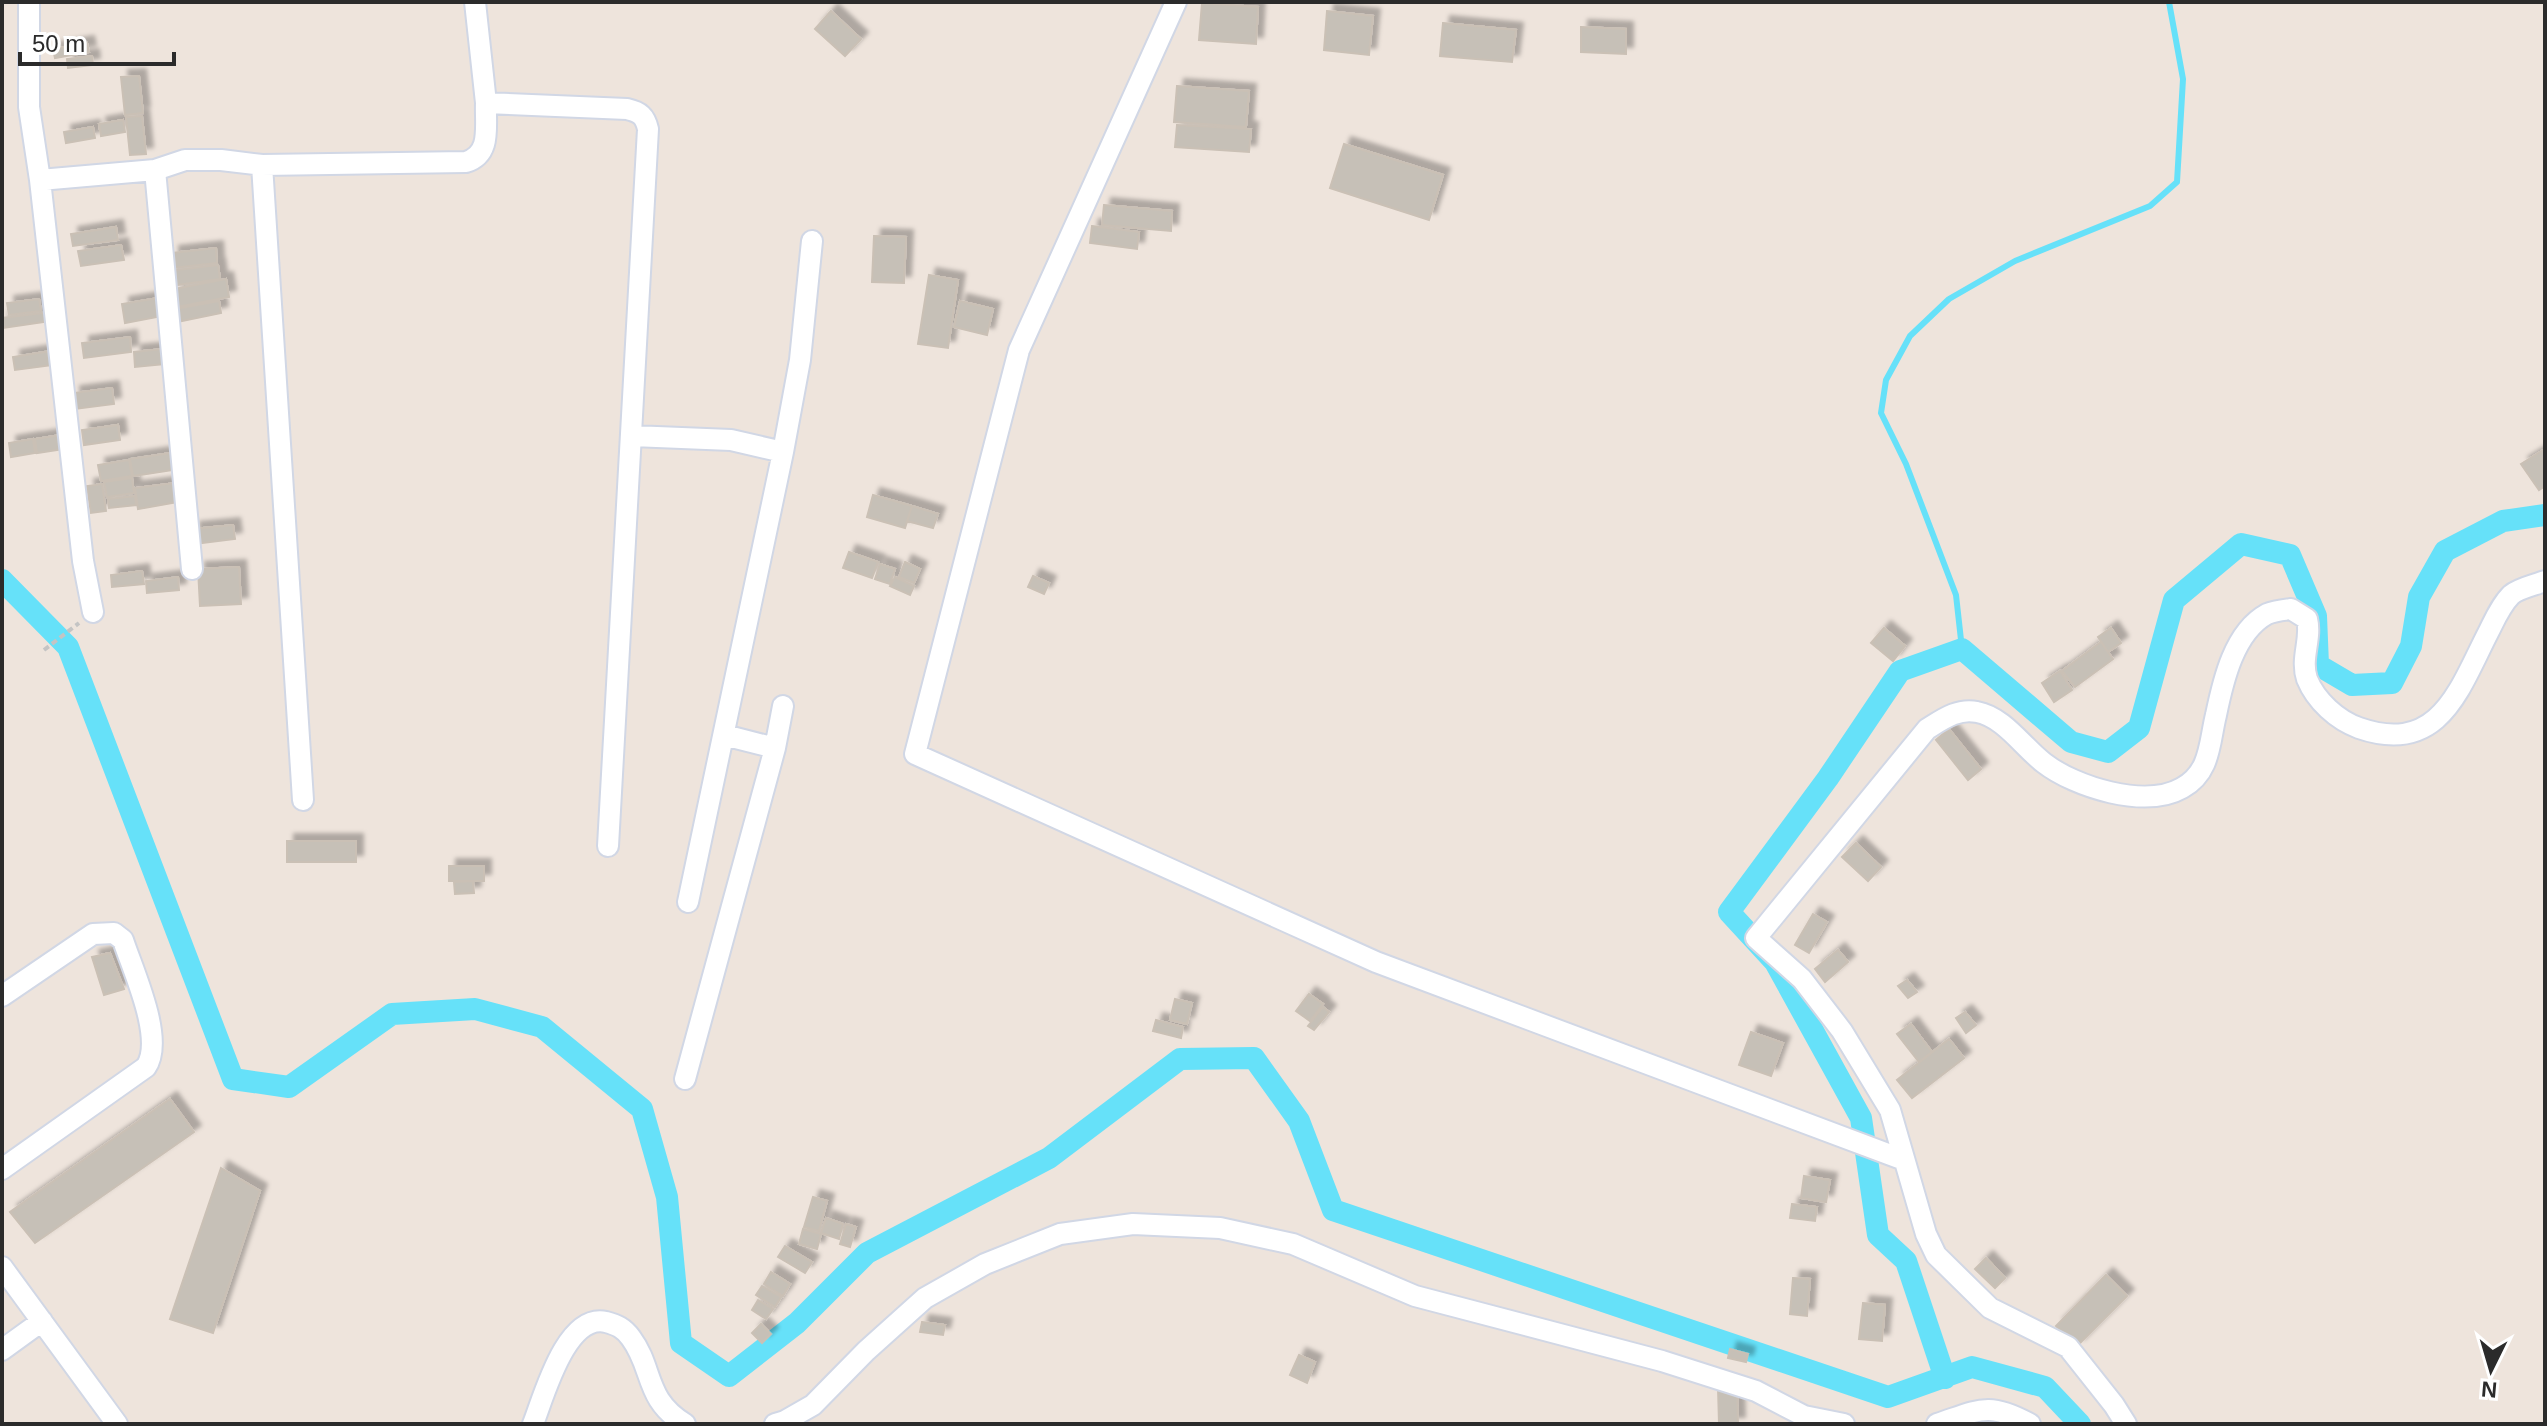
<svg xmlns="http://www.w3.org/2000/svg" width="2547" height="1426" viewBox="0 0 2547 1426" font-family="Arial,sans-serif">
  <defs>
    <filter id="shadow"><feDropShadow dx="7" dy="-7" stdDeviation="2" flood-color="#0004"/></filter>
  </defs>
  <rect width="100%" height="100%" fill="#eee4dc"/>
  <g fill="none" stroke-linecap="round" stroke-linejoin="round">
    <path stroke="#66e1f9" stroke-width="6" d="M1962,649l-6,-54 -50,-131 -25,-51 5,-33 24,-44 39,-37 66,-38 135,-55 27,-24 6,-103 -14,-77"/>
    <path stroke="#66e1f9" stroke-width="22" d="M2,580l66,67 165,432 56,8 103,-73 83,-5 67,18 100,82 25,88 14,146 48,33 68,-53 70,-70 182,-95 131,-99 74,-1 45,63 34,89 555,187 84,-30 73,20 35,37
      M1945,1378l-39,-117 -28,-26 -17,-117 -86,-156 -46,-50 99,-134 72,-107 62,-22 109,93 37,10 31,-24 35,-128 67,-56 49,11 26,61 2,49 34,20 40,-2 19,-37 8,-49 26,-46 58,-30 42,-6"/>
  </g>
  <path fill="#c6c0b7" stroke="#cac0b5" stroke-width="2" filter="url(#shadow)" d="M1202,3l56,4 -2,37 -57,-4z
    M831,11l30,28 -16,17 -30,-27z
    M1327,11l46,5 -4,39 -45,-5z
    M1443,23l73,7 -4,32 -72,-6z
    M1581,27l45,2v25l-45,-2z
    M87,43l2,9 -34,6 -2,-9z
    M92,56l1,9 -25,3 -1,-9z
    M139,76l4,37 -18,2 -4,-38z
    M1177,86l72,5 -3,36 -72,-5z
    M142,116l4,38 -16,1 -4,-38z
    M123,120l2,12 -24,4 -2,-12z
    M1177,125l74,4 -2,23 -74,-5z
    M93,127l2,11 -29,5 -2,-11z
    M1344,144l99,31 -14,45 -99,-32z
    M1104,205l68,6 -1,20 -69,-6z
    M1092,226l47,6 -2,17 -47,-6z
    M116,227l2,13 -45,6 -2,-12z
    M874,236l32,1 -2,46 -32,-1z
    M121,245l3,15 -43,6 -3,-15z
    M216,248l1,15 -44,5 -1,-15z
    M218,265l2,14 -50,7 -2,-15z
    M929,275l29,5 -10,68 -30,-4z
    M226,279l3,18 -52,10 -3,-18z
    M159,298l3,18 -37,7 -3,-19z
    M39,299l2,12 -32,4 -2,-12z
    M219,301l2,12 -44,9 -2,-13z
    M960,301l33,8 -6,26 -33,-8z
    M50,312l1,9 -49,7v-10z
    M130,337l1,15 -47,6 -2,-15z
    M162,349l2,15 -29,3 -1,-15z
    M51,351l2,14 -38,5 -2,-13z
    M112,388l2,16 -39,5 -2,-16z
    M118,425l2,15 -36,5 -2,-15z
    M61,435l3,14 -27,4 -2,-14z
    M33,439l2,14 -24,4 -2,-14z
    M2545,449v37l-6,4 -18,-26z
    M171,453l2,17 -40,6 -3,-17z
    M129,460l3,16 -31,5 -3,-16z
    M132,478l2,15 -27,4 -3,-15z
    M175,483l3,19 -40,7 -3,-21z
    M102,484l4,27 -15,2 -4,-27z
    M873,495l39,11 -7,22 -38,-11z
    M135,496l1,9 -27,3 -1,-9z
    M912,506l26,8 -5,14 -26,-7z
    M233,525l2,14 -40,5 -2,-15z
    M849,552l29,10 -6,16 -29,-10z
    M905,562l15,7 -6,14 -15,-6z
    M880,564l15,5 -5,15 -15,-5z
    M239,567l2,37 -41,2 -2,-37z
    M142,571l2,13 -32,3 -1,-12z
    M1033,576l16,7 -5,11 -16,-7z
    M178,577l1,13 -32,3 -1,-12z
    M895,577l19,9 -4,9 -20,-9z
    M1884,628l21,18 -12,15 -22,-18z
    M2111,628l10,15 -13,9 -10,-15z
    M2101,642l12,17 -38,28 -13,-16z
    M2060,671l12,19 -18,12 -12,-19z
    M1949,729l32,40 -13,11 -32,-40z
    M287,841h69v21h-69z
    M1856,843l25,24 -13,14 -26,-24z
    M449,866h35v15h-35z
    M473,881l1,12 -19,1 -1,-12z
    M1813,914l14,8 -18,31 -14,-8z
    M1838,950l10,12 -23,20 -10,-13z
    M110,953l14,36 -20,6 -12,-38z
    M1907,980l10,12 -9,6 -10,-12z
    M1309,994l14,10 -13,17 -14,-10z
    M1175,999l17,4 -5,21 -17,-4z
    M1323,1007l6,5 -15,18 -6,-4z
    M1965,1012l11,13 -10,8 -10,-15z
    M1156,1020l27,7 -2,11 -28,-7z
    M1911,1024l21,28 -13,10 -22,-28z
    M1751,1032l32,11 -12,33 -32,-11z
    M1949,1039l15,19 -52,40 -15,-18z
    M170,1099l24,33 -159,111 -25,-31z
    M221,1168l39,23 -47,142 -43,-14z
    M1804,1176l26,4 -4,22 -25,-4z
    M813,1197l14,4 -8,30 -15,-4z
    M1792,1204l25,3 -2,14 -25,-3z
    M826,1218l17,6 -4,15 -18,-6z
    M846,1224l10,3 -6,20 -10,-3z
    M803,1229l18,5 -4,15 -18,-5z
    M785,1246l27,16 -7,11 -27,-16z
    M1986,1258l19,20 -10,10 -20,-19z
    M771,1272l19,12 -7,12 -19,-12z
    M2106,1275l21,21 -50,50 -21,-20z
    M1793,1278l17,1 -3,37 -17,-2z
    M762,1286l19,11 -6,10 -19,-12z
    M758,1300l15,9 -7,10 -14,-9z
    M1863,1303l22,2 -3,36 -23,-2z
    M922,1322l23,3 -2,10 -23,-3z
    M761,1324l10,10 -9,9 -10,-10z
    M1730,1349l18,5 -2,8 -18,-4z
    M1299,1355l16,7 -8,21 -17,-8z
    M1718,1387h19l1,37h-19z"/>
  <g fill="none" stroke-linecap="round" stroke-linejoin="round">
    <defs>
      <path id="street" d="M29,2v105l11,73
        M475,2l11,101 141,6c13,3 18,7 21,20l-40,717
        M1176,2l-157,348 -104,404 461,208 528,198
        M262,165l41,635
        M155,170l37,399
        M632,436l99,4 52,12
        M93,612l-10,-51 -43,-381 115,-10 30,-10h36l41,5 204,-3c26,-8 19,-36 20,-59
        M724,735l51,13 8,-42
        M688,902l95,-450 17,-92 12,-119
        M2,996l91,-62 21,-1 9,7c10,31 42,99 23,127l-144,102
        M685,1079l90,-331
        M2,1267l115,157
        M2,1350l40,-29
        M533,1424c11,-28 33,-111 73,-102 11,3 18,6 25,16 23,31 13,61 54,86
        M775,1424l10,-3 28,-16 53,-54 59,-53 60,-34 75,-30 73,-10 87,4 73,16 122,52 247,65 94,30 48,25 40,8
        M1937,1424c42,-14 51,-23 93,0
        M2126,1424l-12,-19 -46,-58 -78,-39 -54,-53 -10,-21 -36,-124 -48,-79 -40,-52 -46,-41 171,-209c16,-10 31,-21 50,-17 27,5 46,35 67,51 31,24 101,46 138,25 29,-16 27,-45 34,-73 7,-34 18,-83 51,-101 7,-3 16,-4 24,-5l16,10c5,20 -7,39 0,60 9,22 30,41 52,49 81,28 100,-39 130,-97 6,-12 12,-26 22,-36 8,-7 24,-10 34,-14"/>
    </defs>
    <use href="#street" stroke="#d1d7e5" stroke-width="24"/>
    <path stroke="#c4c4c4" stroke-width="4" stroke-dasharray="6 4" stroke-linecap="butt" d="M44,650l35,-27"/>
    <use href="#street" stroke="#fff" stroke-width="20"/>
  </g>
  <rect width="2547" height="1426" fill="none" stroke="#2b2b2b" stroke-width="8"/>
  <g transform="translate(2491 1370) rotate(185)" stroke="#ffffff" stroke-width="6" paint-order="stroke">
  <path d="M0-6L14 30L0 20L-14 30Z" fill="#2b2b2b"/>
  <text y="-12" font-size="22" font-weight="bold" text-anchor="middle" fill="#2b2b2b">N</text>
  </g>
  <path d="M20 52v12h154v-12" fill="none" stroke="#2b2b2b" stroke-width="4"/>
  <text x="32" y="52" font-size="24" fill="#2b2b2b" stroke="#ffffff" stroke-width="6" paint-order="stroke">50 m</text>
</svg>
